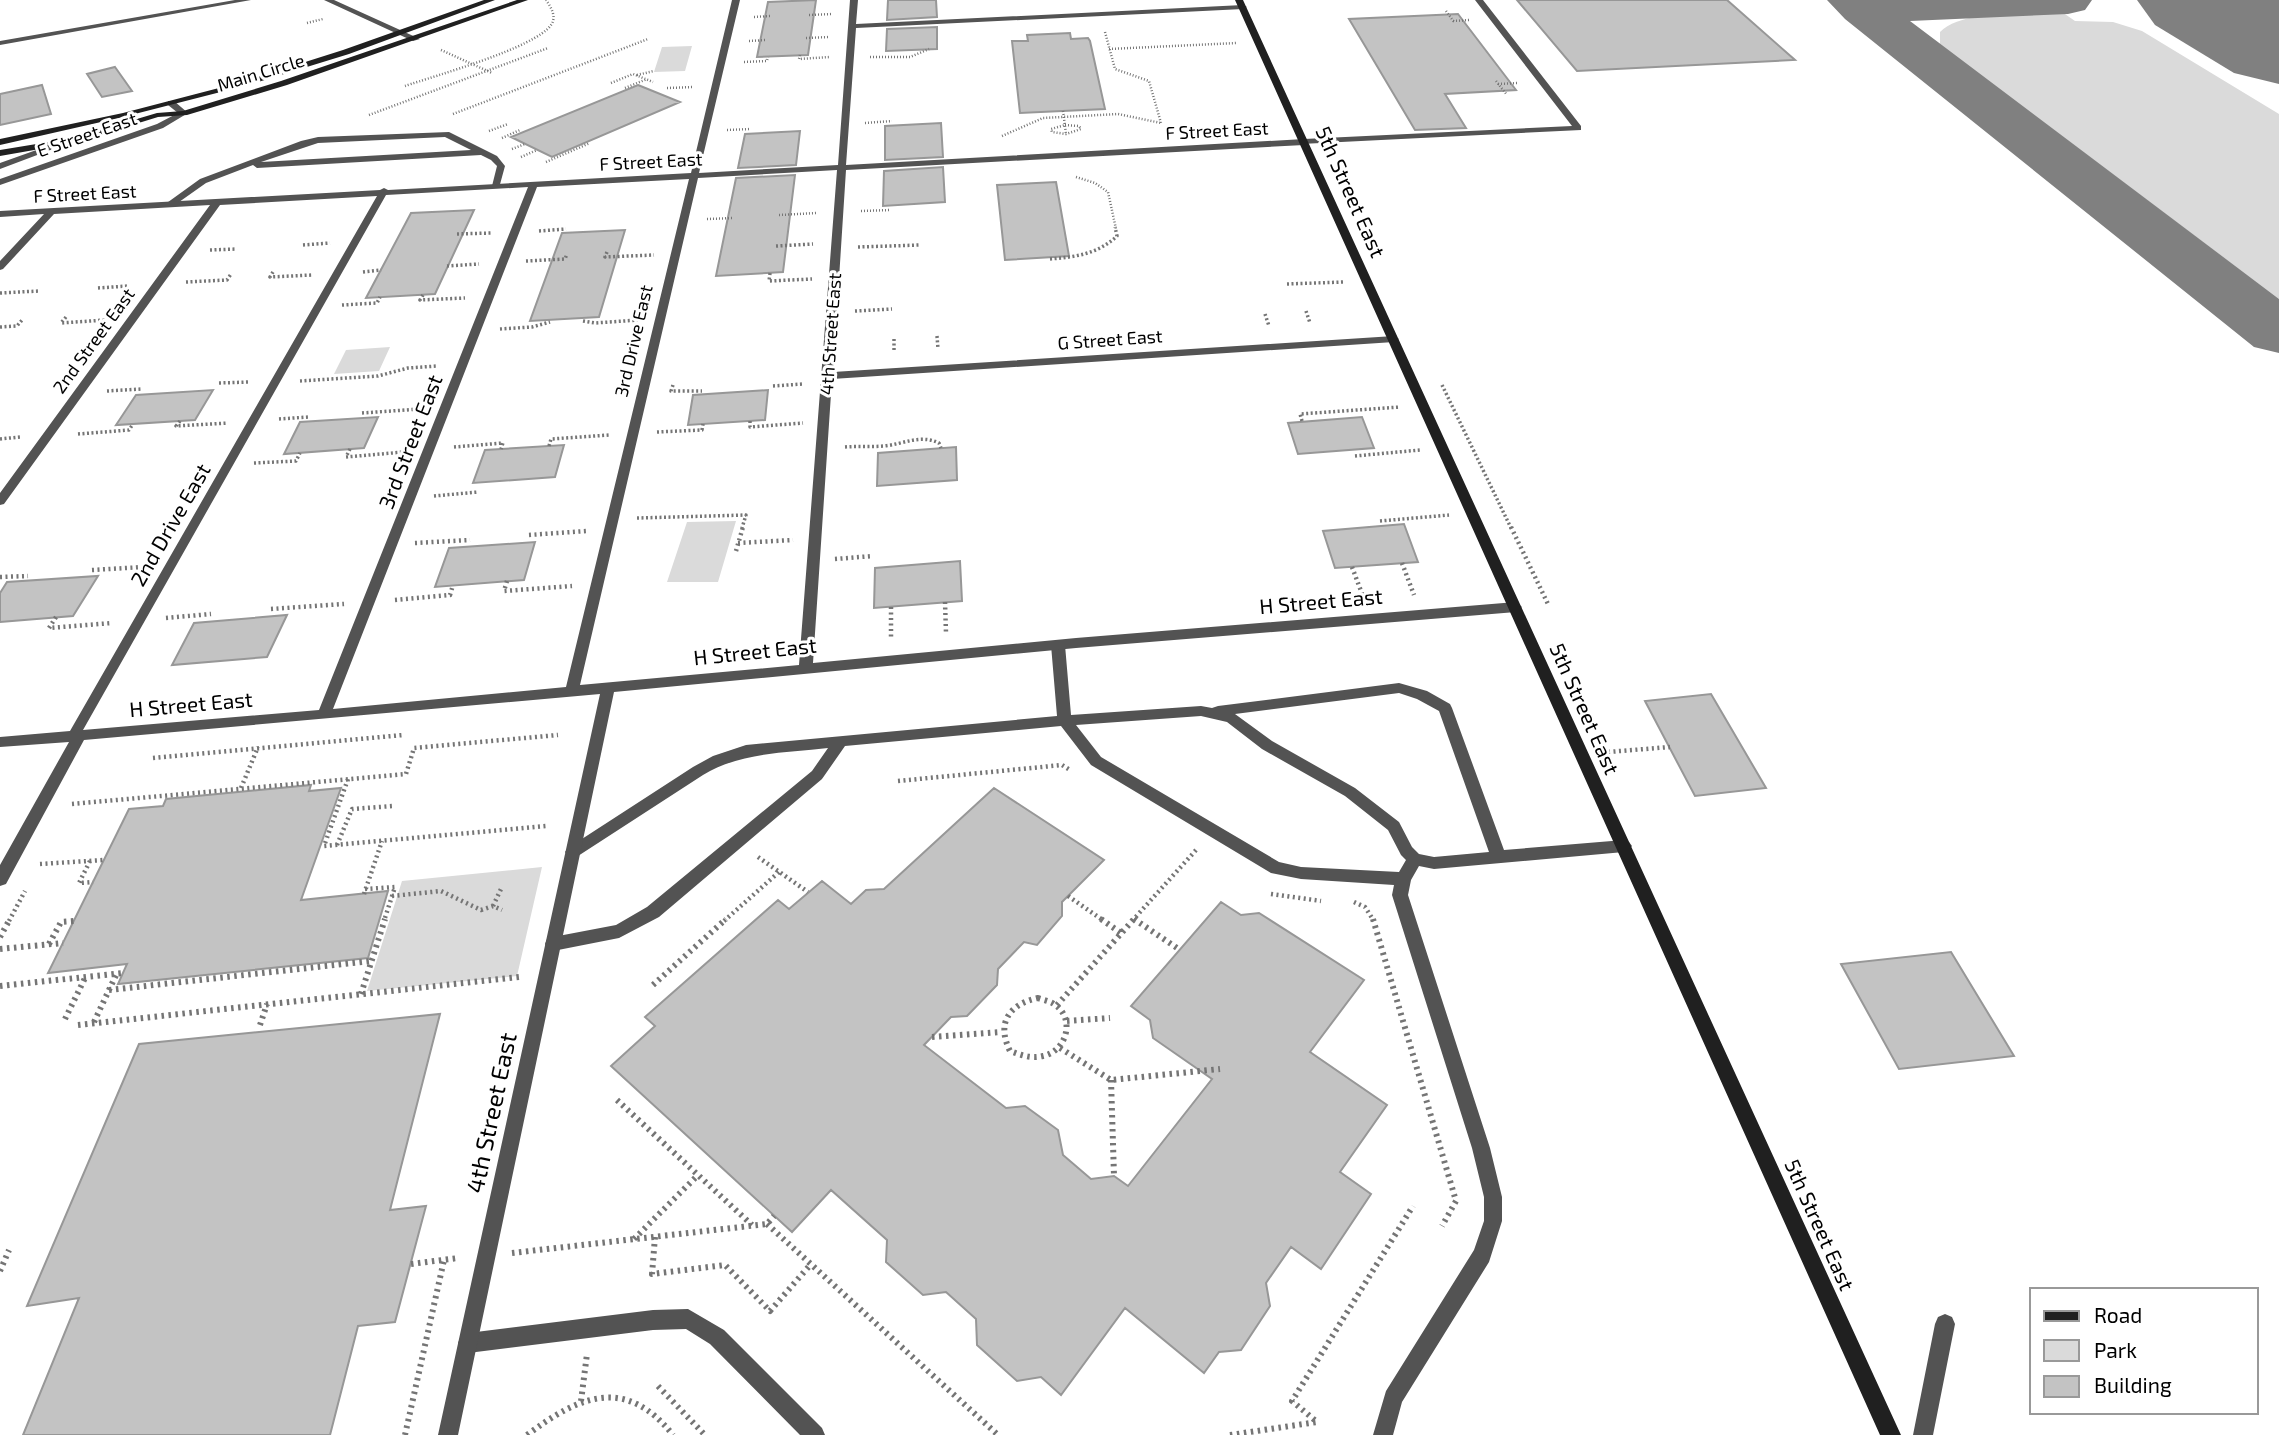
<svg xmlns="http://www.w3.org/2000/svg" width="2279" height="1435" viewBox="0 0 2279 1435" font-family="'Exo 2',sans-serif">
  <rect width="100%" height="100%" fill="#fff"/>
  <path fill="#dadada" d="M2062,12l13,9 38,1 29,9 137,83v185l-339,-254v-13c22,-23 89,-18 122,-20z
    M692,46l-7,25 -31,1 8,-25z
    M390,347l-11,24 -45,3 12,-24z
    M736,521l-18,61h-51l20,-60z
    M542,867l-25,109 -150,15 35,-110z"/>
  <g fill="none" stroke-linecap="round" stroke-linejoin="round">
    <path fill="#808080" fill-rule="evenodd" d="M1827,0h265l-7,10 -17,4 -158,7 369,278v54l-25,-6 -409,-328z"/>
    <path fill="#808080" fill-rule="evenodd" d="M2137,0h142v84l-45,-11 -79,-48z"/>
  </g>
  <path fill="#c3c3c3" stroke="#979797" stroke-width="2" d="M816,0l-8,55 -51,2 11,-55z
    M888,0h48l1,17 -50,3z
    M1517,0h210l68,60 -218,11z
    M1458,14l58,76 -71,4 21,34 -51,2 -66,-111z
    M937,27v22l-51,2 1,-22z
    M1070,33l1,6 17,-1 2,3 15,68 -85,4 -8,-72h16l-1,-6z
    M115,67l17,24 -30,6 -15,-23z
    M42,85l9,29 -51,11v-31z
    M638,85l42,17 -128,55 -41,-20z
    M941,123l2,34 -58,3v-34z
    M800,131l-4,34 -58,3 7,-34z
    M943,167l2,35 -62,4 1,-35z
    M795,175l-12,97 -67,4 20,-98z
    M1056,182l13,74 -64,4 -8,-75z
    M474,210l-39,84 -69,4 45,-85z
    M625,230l-26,87 -69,4 32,-88z
    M213,390l-18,30 -79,5 20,-30z
    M768,390l-3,30 -77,5 5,-30z
    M378,417l-14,31 -80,6 16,-32z
    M1362,417l12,31 -76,6 -10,-31z
    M564,445l-9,32 -82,6 12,-33z
    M956,447l1,33 -80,6 1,-33z
    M1404,524l14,38 -83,6 -12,-37z
    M535,542l-11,38 -89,7 14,-39z
    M960,561l2,40 -88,7 1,-40z
    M98,576l-25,40 -73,6v-29l7,-11z
    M287,615l-20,42 -95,8 22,-42z
    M1711,694l55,94 -71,8 -50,-95z
    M311,785l-2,6 32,-3 -40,112 87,-9 -20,67 -250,26 9,-20 -79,9 81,-164 34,-3 3,-7z
    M994,788l110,72 -42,42v14l-25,29 -13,-3 -26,27 -1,16 -30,31 -16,1 -27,28 82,63 19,-2 33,24 5,25 28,24 23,-3 14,10 84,-107 -59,-41 -3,-18 -19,-14 90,-104 20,13 18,-2 105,67 -54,72 77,53 -47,67 31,22 -50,75 -30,-22 -25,36 4,23 -29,44 -22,2 -15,21 -79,-65 -64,87 -20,-18 -24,4 -40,-36 -1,-26 -30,-27 -23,3 -37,-33 1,-22 -56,-50 -39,42 -181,-166 44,-40 -10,-9 133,-117 11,9 33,-28 29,23 15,-14 18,-1z
    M1951,952l63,104 -115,13 -58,-105z
    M440,1014l-50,196 36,-4 -31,116 -37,4 -28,109h-307l56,-137 -52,8 112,-262z"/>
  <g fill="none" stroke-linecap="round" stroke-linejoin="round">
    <path stroke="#757575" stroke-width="2.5" stroke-dasharray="1 2" stroke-linecap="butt" d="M1446,11l8,11
      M809,15l24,-1
      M754,17l16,-1
      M1453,21l17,-1
      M307,23l16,-4
      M1105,32l10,37 34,12 12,42
      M806,38l24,-1
      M749,41l17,-1
      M1109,49l128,-6
      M441,50l51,23
      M800,55l-1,4 31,-2
      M870,57h40l19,-8
      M744,62l23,-1 1,-4
      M637,75l17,-4
      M1496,81l11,14
      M611,83l22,-9 20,8
      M1498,84l20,-1
      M405,86c29,-10 130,-38 146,-61 6,-8 0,-18 -5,-25
      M625,88l22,-9
      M667,88l27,-1
      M1063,111l3,23
      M453,114l195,-75
      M369,115l179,-67
      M865,123l27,-2
      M1065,125l14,1 2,3 -15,5 -14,-2 -1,-3z
      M727,130l24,-1
      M489,131l19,-7
      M1002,136l41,-18 75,-4 43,9
      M502,138l18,-8
      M512,149l13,-5
      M521,157l16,-7
      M546,162l44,-19
      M1076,177l19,6 13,9 8,37
      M861,211l29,-1
      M779,215l38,-2
      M707,219l27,-1"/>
    <path stroke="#757575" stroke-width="3.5" stroke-dasharray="2 2.5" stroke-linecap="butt" d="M539,231l27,-2
      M457,234l35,-1
      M303,245l27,-2
      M776,246l37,-2
      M858,247l62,-2
      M210,250l27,-1
      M607,252l-2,5 49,-2
      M1050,259c25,-2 48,-5 67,-23l-2,-9
      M526,261l39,-2 2,-5
      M447,266l32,-2
      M273,272l-3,5 42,-2
      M363,272l18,-2
      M770,273l-1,8 43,-2
      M186,282l41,-2 4,-6
      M1287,284l56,-2
      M98,288l30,-2
      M0,293l39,-2
      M423,295l-3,5 45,-2
      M342,305l35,-2 3,-6
      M855,311l37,-2
      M1306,311l4,12
      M1265,314l4,12
      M66,317l-5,6 44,-3
      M583,321l12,2 43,-3
      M0,327l17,-1 5,-6
      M500,329l32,-2 18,-5
      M937,336l1,13
      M894,339v13
      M300,381l78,-5 30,-8 29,-2
      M219,383l30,-1
      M673,385l-2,6h31
      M1442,385l69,143
      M773,386l30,-2
      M107,391l34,-2
      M362,413l58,-4
      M279,419l29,-2
      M180,421l-4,5 52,-3
      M750,421v6l53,-4
      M1302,421l-2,-7 100,-7
      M657,432l45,-2 1,-6
      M78,434l51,-4 4,-6
      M0,439l20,-2
      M549,446l2,-7 58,-4
      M454,447l49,-4 -2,6
      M845,447c13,-1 26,0 39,-1 20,-2 36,-12 55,-3l2,5
      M350,449l-4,8 58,-5
      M1355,456l65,-6
      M254,463l42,-2 4,-8
      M434,496l44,-4
      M637,518l109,-3 -4,13
      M1380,521l69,-6"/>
    <path stroke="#757575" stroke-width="4.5" stroke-dasharray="2 3.5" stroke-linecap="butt" d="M1511,527l37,77
      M529,535l58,-4
      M415,543l55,-3
      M738,543l55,-3
      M736,551l7,-24
      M835,559l38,-3
      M1402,563l12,32
      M1352,567l12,32
      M92,570l51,-3
      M0,577l28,-1
      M507,581l-3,10 68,-5
      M395,600l55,-5 3,-10
      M945,602l1,31
      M891,607v30
      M271,609l73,-5
      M56,617l-7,11 63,-5
      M166,618l45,-4
      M1608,752l62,-5
      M153,758l250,-23
      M348,779l-24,67 222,-20
      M898,781l164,-16 8,5
      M241,788l17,-41
      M72,804l334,-30 8,-26 144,-13
      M337,845l15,-36 41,-3
      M758,857l50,35
      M90,861l-11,22 14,-1
      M40,864l64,-4
      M365,889l30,-2 -11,34
      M364,894l18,-53
      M1271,894l50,7
      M392,896l49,-5 40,19 12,-4 9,4
      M1068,896l36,25
      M1354,902l11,5 9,14
      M493,906l8,-17
      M1134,919l3,2
      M9,921l16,-30
      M724,921l55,-49
      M1132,921l65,-72"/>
    <path stroke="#757575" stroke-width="6" stroke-dasharray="2.5 4.5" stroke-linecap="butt" d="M1101,919l20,14
      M1134,919l46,31
      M1373,919l83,282 -14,25
      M0,937l10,-18
      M49,944l12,-22 13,-1
      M0,949l63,-6
      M653,985l73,-66
      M0,986l123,-13
      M109,990l262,-29
      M361,994l24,-75
      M1038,998c5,2 12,3 16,6 22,14 13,47 -11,52 -12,3 -22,-1 -33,-5 -14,-28 -1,-47 28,-53z
      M1057,1005l77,-86
      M65,1019l20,-41
      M1067,1021l43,-3
      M94,1022l22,-47
      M78,1025l441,-48
      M260,1025l7,-21
      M932,1037l69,-5
      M1060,1048l51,32 109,-11
      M1111,1080l3,96
      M617,1100l135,125
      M767,1224l231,211
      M655,1237l-3,37 73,-9 45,46 41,-47
      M634,1239l64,-64
      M512,1253l255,-29 7,-8
      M411,1264l47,-6
      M0,1271l9,-21
      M658,1386l47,49
      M581,1401l6,-47
      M405,1435l39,-175
      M527,1435c53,-40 99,-59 146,0
      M1230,1435l87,-13 -25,-21 121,-195"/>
    <path fill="#535353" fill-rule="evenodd" d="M1475,0h8l98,126v4l-280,14v-4l3,-1 268,-13z
      M449,132l48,24 8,10 -6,22 -7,-2 5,-20 -6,-6 -10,-5 -224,13 -4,-3 -47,18 -34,24 -8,-2 36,-26 101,-38 17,-4zM445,137l26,13 -210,12 57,-19z
      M1058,640l7,5 6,70 130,-9 11,2 6,-2 181,-23 28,8 23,13 2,4 52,142 120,-10 5,2 3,4 -3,4 -5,2 -190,17 -15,-3 -8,14 -3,15 82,253 12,49v24l-13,41 -87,140 -9,33h-20l13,-44 88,-141 10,-29v-24l-12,-49 -80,-253 2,-10 -93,-6 -30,-6 -180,-108 -30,-39 -216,20 -23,33 -163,138 -40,21 -66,13 -6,-2 -2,-5 2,-5 6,-2 63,-12 31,-18 165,-136 16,-23c-43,5 -87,4 -125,27l-125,81 -5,2 -5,-2 -3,-4 3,-4 125,-81 20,-11 33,-11 311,-29 -6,-71zM1399,693l18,6 22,12 50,141 -55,5 -15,-3 -7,-7 -13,-25 -44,-34 -83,-47 -37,-27zM1201,716l26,6 35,27 83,47 43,34 13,25 5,5 -7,12 -98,-5 -22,-5 -178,-105 -25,-32z
      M688,1309l36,21 98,98 3,7h-25l-90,-91 -24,-15 -33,1 -185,23 -7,-3 -3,-7 3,-7 7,-3 185,-23z
      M1945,1314l7,3 3,7 -22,111h-20l22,-111 3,-7z"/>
    <path fill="#535353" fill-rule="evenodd" d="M235,0h16l-251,45v-4z
      M324,0h10l86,39 -7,2z
      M732,0h8l-41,173 139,-8 12,-165h8l-2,24 387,-19 4,2 -4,2 -387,19 -10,137 458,-26 4,3 -4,3 -458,25 -13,202 561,-36 5,3 -5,3 -562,37 -19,284 263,-25 440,-36 6,5 -6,5 -440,36 -462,44 -156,743h-20l162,-741 -516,46 -78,144 -6,2v-21l69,-123 -69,5v-10l70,-6 307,-535 -157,9 -216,299 -4,1v-12l210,-288 -156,9 -51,55 -3,1v-9l44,-47 -44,3v-6l380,-21 4,-2 4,2 303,-17zM837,170l-38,495 -219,20 118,-507zM689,179l-123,508 -233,22 204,-522zM528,187l-209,523 -236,20 303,-535z
      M168,101h6l14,12 -25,15 -163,57v-6l157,-55 21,-11 -10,-8z
      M70,138l7,2 -77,29v-6z"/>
    <path fill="#202020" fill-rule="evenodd" d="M484,0h11l-146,54 -101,31 -125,32 -123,28v-6l123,-26 119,-31 101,-32z
      M517,0h11l-241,85 -100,30 -29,2 -84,26 -74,13v-6l73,-12 84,-25 26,-2 98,-30z
      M1235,0h8l658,1435h-21z"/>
  </g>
  <g text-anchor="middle" stroke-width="6" stroke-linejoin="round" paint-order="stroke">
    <g font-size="18" fill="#000" stroke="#fff">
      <text transform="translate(261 73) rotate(-17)" y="6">Main Circle</text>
      <text transform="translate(1217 131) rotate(-3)" y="6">F Street East</text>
      <text transform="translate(87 135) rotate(-19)" y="6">E Street East</text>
      <text transform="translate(651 162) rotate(-3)" y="6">F Street East</text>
      <text transform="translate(85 194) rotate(-3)" y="6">F Street East</text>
      <text transform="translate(831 334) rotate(-86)" y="6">4th Street East</text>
      <text transform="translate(1110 340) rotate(-4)" y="6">G Street East</text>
      <text transform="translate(94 341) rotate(-54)" y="6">2nd Street East</text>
      <text transform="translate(634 341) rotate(-77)" y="6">3rd Drive East</text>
    </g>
    <g font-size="21" fill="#000" stroke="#fff">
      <text transform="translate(1350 192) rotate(66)" y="7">5th Street East</text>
      <text transform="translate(411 442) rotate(-69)" y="7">3rd Street East</text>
      <text transform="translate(171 525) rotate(-60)" y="7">2nd Drive East</text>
      <text transform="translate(1321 602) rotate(-5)" y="7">H Street East</text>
      <text transform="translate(755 652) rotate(-6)" y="7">H Street East</text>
      <text transform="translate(191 705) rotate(-5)" y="7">H Street East</text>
      <text transform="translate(1584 709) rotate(66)" y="7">5th Street East</text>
      <text transform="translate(1819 1225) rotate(66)" y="7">5th Street East</text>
    </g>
    <g font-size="24" fill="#000" stroke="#fff">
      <text transform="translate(492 1113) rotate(-78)" y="8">4th Street East</text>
    </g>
  </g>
  <rect x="2030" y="1288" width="228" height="126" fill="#ffffff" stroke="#999999" stroke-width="2"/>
  <rect x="2044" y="1311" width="35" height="10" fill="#202020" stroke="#999999" stroke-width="2"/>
  <text x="2094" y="1323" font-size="21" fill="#000000">Road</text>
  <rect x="2044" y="1340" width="35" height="21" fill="#dadada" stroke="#999999" stroke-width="2"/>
  <text x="2094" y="1358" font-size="21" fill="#000000">Park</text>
  <rect x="2044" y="1376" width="35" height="21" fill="#c3c3c3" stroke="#999999" stroke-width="2"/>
  <text x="2094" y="1393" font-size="21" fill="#000000">Building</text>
</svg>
